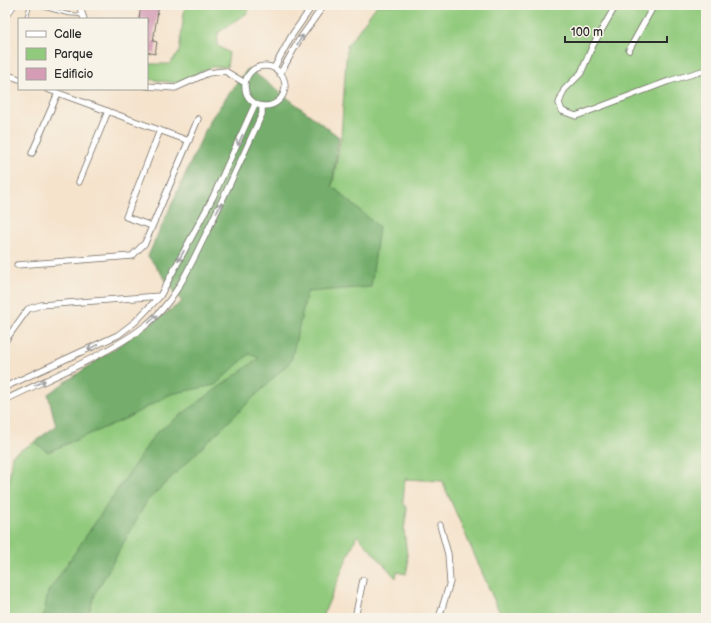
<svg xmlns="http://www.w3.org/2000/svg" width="711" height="623" viewBox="0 0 711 623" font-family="'Balsamiq Sans',sans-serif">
  <rect width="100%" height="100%" fill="#f7f3e8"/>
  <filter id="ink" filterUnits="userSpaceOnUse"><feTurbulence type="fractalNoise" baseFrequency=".025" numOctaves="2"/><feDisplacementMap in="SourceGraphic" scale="8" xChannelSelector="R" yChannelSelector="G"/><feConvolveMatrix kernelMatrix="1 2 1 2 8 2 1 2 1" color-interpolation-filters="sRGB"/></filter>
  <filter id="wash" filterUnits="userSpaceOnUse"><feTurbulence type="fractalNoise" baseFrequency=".012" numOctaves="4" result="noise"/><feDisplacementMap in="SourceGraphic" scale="16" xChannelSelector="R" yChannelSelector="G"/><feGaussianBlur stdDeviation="0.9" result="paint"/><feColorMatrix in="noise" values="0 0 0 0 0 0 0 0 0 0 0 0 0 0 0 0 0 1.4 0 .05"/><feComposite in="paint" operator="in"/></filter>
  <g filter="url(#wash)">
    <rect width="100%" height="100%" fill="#f5e3cc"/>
    <path fill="#91ca7d" stroke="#5e7a54" d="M185,5h68l-7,9 -28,19 -1,12 12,8 -2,14h-16l-34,16 -30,-4v-15h22l10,-11z
      M377,5h329v613h-204l-60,-137 -37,-2 -2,23 4,7 -3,21 4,34 -2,10 -9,-2 -1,6 -39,-43 -35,83h-317v-105l7,-58 303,-172 26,-146 6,-91z"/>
    <path fill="#74ae6c" stroke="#506c4c" d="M248,68l91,69 -7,49 47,41 -8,60 -64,5 -16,69 -144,140 -51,91 -9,26h-44l5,-26 108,-159 103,-75 -10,-4 -34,31 -44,9 -46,25 -77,33 -14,-10 22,-16 -8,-32 134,-92 -34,-46 62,-136z"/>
    <g id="blocks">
      <path fill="#d49db5" d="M141,5h18l-6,36 4,1 -2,12 -8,-2v-33h-8z"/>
    </g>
  </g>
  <g filter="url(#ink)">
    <use href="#blocks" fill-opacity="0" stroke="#726b63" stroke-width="1"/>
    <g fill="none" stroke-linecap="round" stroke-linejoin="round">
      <defs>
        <path id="lane" d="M35,5l33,9 15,1
          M26,19l4,-14"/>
        <path id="street" d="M79,5l5,14
          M616,5l-23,40 -12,28 -17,17 -5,13 3,8 14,5 93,-35 37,-11
          M5,17l9,-12
          M629,50l25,-45
          M245 86a20 20 0 1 1 40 0a20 20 0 1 1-40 0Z
          M274,68l18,-33 21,-30
          M5,74l14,5
          M280,74l19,-34 25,-35
          M147,86l28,2 33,-15 17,-2 20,12
          M47,89l142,52
          M32,153l26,-60
          M79,182l29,-71
          M152,226l-26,-9 34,-87
          M17,265l115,-9 13,-13 53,-124
          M5,341l23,-32 13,-4 119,-9
          M5,387l113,-52 17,-13 25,-26 53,-99 42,-93
          M5,400c44,-22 102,-45 140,-74 29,-23 43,-56 59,-88 20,-41 39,-82 58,-124v-8
          M355,618l8,-38
          M439,618l11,-36 -2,-28 -8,-29"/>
      </defs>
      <use href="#lane" stroke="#726b63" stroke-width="4"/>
      <use href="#street" stroke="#726b63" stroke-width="7"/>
      <use href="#lane" stroke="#fff" stroke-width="2.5"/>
      <use href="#street" stroke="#fff" stroke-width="5.5"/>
    </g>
    <defs><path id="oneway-shaft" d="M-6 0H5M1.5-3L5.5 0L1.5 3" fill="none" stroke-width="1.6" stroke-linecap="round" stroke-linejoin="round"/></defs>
    <g stroke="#a0a0a0">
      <use href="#oneway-shaft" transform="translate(300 40) rotate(-58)"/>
      <use href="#oneway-shaft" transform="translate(240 140) rotate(115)"/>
      <use href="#oneway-shaft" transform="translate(219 208) rotate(-63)"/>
      <use href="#oneway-shaft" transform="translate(181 256) rotate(119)"/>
      <use href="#oneway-shaft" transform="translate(153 319) rotate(-42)"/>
      <use href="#oneway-shaft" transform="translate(93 347) rotate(155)"/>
      <use href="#oneway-shaft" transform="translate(40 383) rotate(-26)"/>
    </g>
  </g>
  <rect width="711" height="623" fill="none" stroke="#f7f3e8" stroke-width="20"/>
  <rect x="18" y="18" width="130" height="72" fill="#f7f3e8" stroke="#a5a39c"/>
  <rect x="26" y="31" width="20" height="6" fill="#ffffff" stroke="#a5a39c"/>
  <text x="54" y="38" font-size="12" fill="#2b2b2b">Calle</text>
  <rect x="26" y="48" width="20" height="12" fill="#91ca7d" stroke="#a5a39c"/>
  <text x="54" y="58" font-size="12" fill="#2b2b2b">Parque</text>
  <rect x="26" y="68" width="20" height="12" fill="#d49db5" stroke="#a5a39c"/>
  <text x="54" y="78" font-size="12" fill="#2b2b2b">Edificio</text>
  <path d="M565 36v6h102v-6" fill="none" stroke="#2b2b2b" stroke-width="2"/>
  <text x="571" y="36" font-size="12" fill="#2b2b2b" stroke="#f7f3e8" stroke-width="3" paint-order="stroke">100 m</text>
</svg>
